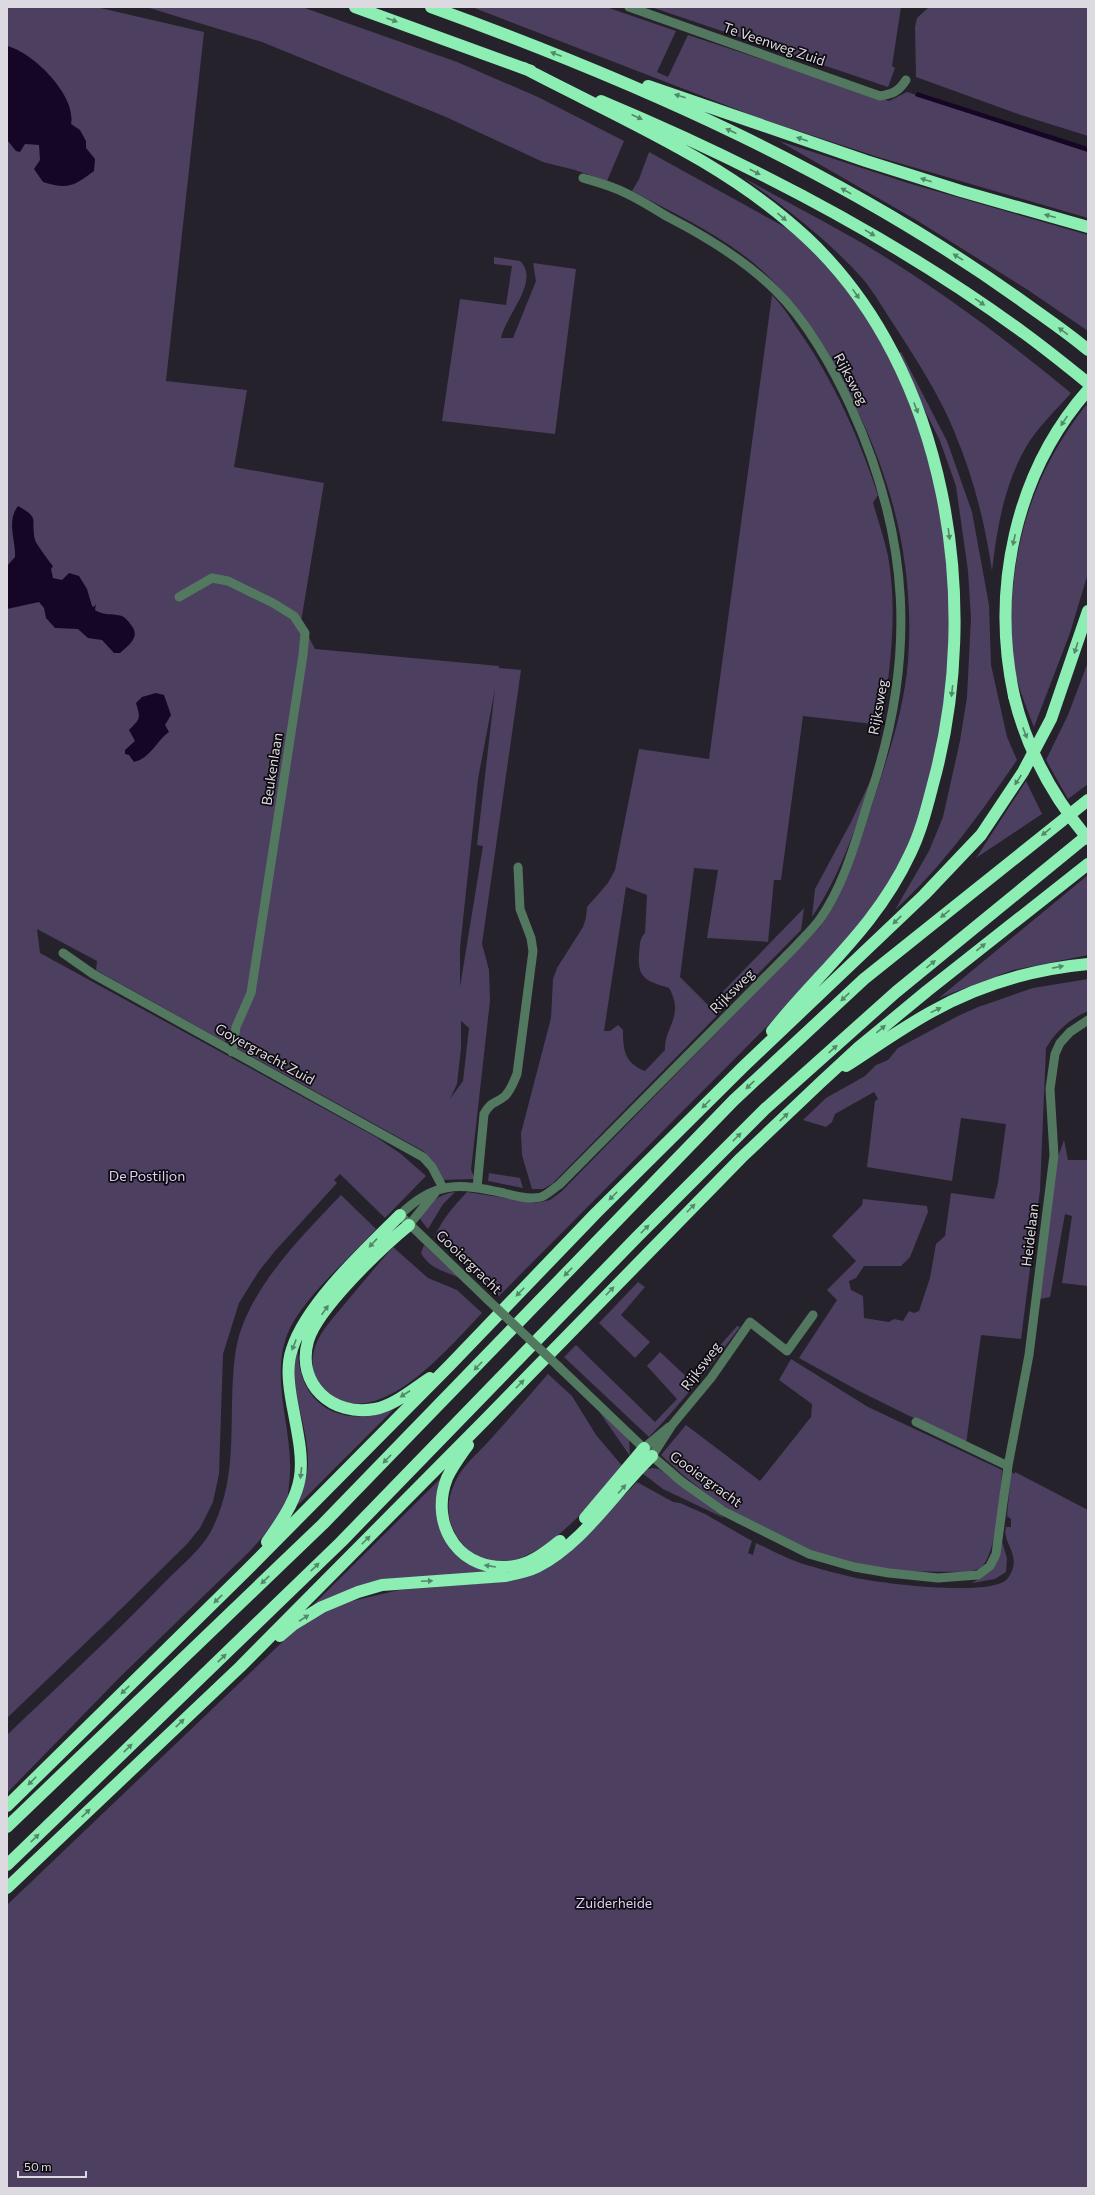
<svg xmlns="http://www.w3.org/2000/svg" width="1095" height="2195" viewBox="0 0 1095 2195" font-family="Commissioner,sans-serif">
  <rect width="100%" height="100%" fill="#26222b"/>
  <path fill="#4d3f60" fill-rule="evenodd" d="M7,7h89l108,25 -38,349 81,9 -13,77 90,16 -23,139 14,27 184,17v2l22,2 -39,274 7,26 1,31 -19,169 4,9 -33,1 -17,-28 -190,-105 4,-12 -9,-5 -5,12 -129,-72 1,-9 -60,-32 3,24 336,184 25,17 25,22 -41,42 -45,-44 -6,6 3,3 -62,68 -16,20 -20,32 -16,51 -4,120 -6,28 -13,26 -13,16 -65,64 -115,110zM495,689l-18,156 6,1 -23,141v-39l18,-169zM461,1021l8,7 -6,53 -13,18 7,-15 4,-36z
    M146,7h156l155,55 81,35 86,44 -17,40 -32,-11 -32,-8 -97,-45 -184,-75z
    M472,7h134l70,24 -19,41 11,5 20,-42 201,66 18,-9 181,60v66l-210,-61 -119,-39z
    M651,7h250l-9,59 3,2 -7,19z
    M929,7h159v129l-67,-21 -105,-38 -1,-50 2,-9z
    M779,141l129,42 180,52v96l-60,-41 -110,-69z
    M649,152l143,79 51,51 43,65 27,63 21,66 12,67 7,114 -24,146 -45,97 -89,98 -296,298 -64,-60c8,-18 19,-30 32,-44l69,11 14,-3 12,-9 258,-264c24,-37 36,-78 51,-119 16,-49 33,-96 37,-147 9,-119 -30,-234 -98,-330 -13,-19 -25,-39 -42,-55 -38,-37 -89,-60 -136,-85l7,-12z
    M744,178c44,25 90,48 133,74 69,42 132,90 194,141 -14,16 -35,36 -45,54 -22,38 -29,81 -34,124 -7,-49 -19,-95 -38,-140 -14,-35 -38,-72 -58,-103 -11,-16 -21,-35 -34,-50 -34,-38 -76,-70 -118,-100z
    M494,257l26,4c21,20 -15,55 -19,77h12l23,-57 -3,-18 43,6 -21,165 -113,-13 18,-122 46,6 6,-39 -18,-2z
    M772,295c10,10 19,24 27,36 35,50 60,107 79,164l-5,8c5,17 11,35 15,53 10,56 2,114 -6,169l-79,-9 -22,164h-7l-6,62h3l33,-34 -3,22 -249,254 -9,5h-11l-10,-34 -1,-22 30,-115 2,-39 4,-11 26,-41 3,-9 1,-11 21,-24 7,-13 24,-121 70,10zM694,868l24,2 -11,68 64,4 -62,64 -29,-29zM626,887l21,8 -2,38c-6,6 -5,13 -6,21 -2,25 8,27 30,34 16,28 -5,39 -4,62l-20,21c-21,-8 -22,-22 -22,-41l-5,-5 -8,6h-6z
    M901,352l46,89 25,71 17,93 2,60 16,72 10,23c-37,54 -74,106 -122,150l34,-59 14,-34 17,-76 7,-44 4,-79 -3,-47 -12,-85 -16,-45 -43,-87z
    M1086,405l2,2v166l-18,60 -36,94c-8,-20 -16,-39 -20,-60 -4,-22 -4,-46 -2,-67 5,-75 28,-136 74,-195z
    M1088,662v122l-20,15 -22,-39 22,-45z
    M874,773c-17,50 -32,100 -62,144l3,-28 36,-67z
    M1026,781l16,33 -66,44z
    M1088,875v80l-75,15 -74,28z
    M1088,979v32c-18,8 -32,20 -42,37l-6,142 -19,149 -40,-4 -15,109 -109,-54 -58,-32 38,-58 -10,-10 29,-29 -24,-25 30,-31 1,-6 64,7 1,6 -18,45 -9,9h-37l-8,12 -7,3 2,9 12,6 1,22 25,4 5,-3 9,2 6,-10 5,2 5,-2 11,-33 6,-34 9,-8 6,-43 43,6 4,-16 8,-59 -45,-6 -9,63 -85,-14 8,-66 3,-2 -4,-7 -39,22 -3,8 -6,5 -23,-7 23,-22 39,-22 11,-11 12,-5 10,-12 60,-32 20,-9 55,-19z
    M1064,1140l4,20h20v126l-26,-3 10,-67 -7,-2 -15,83 -10,2 17,-139z
    M489,1173l31,5 3,10 -35,-7z
    M455,1192l-12,12 -15,25 -8,-10c7,-15 18,-25 35,-27z
    M341,1195l35,34c-26,29 -75,70 -89,106 -18,49 9,100 2,150 -1,7 -1,15 -4,21 -8,17 -23,31 -35,45l-129,125 -114,117v-58c52,-50 106,-99 156,-151 15,-16 36,-32 47,-51 31,-57 17,-116 25,-177 7,-61 65,-118 106,-161z
    M424,1245l34,32c-15,-6 -29,-9 -37,-24z
    M393,1247l35,31 29,12 25,23c-30,31 -85,98 -133,90 -10,-1 -16,-7 -24,-12 -13,-11 -15,-29 -10,-44 6,-18 21,-32 33,-47 15,-18 30,-36 45,-53z
    M638,1282l7,5 -24,28 29,27 -15,16 -36,-35z
    M737,1326l3,1c-29,38 -58,76 -91,110l-85,-80 12,-12 79,77 22,-23 -30,-33 13,-14 30,28z
    M298,1346c-1,44 24,75 71,70 8,-1 17,-5 24,-6l-95,95c4,-14 9,-26 10,-41 1,-40 -22,-78 -10,-118z
    M791,1359l77,48 134,63c-1,21 -6,79 -18,94 -4,6 -10,6 -17,8l-81,-1 -75,-19 -66,-32 -30,-20 -31,-24 -23,-21 25,-30 74,56 51,-64 1,-13 -33,-24z
    M548,1374l24,22 24,39 28,33c-34,36 -113,138 -164,73 -12,-16 -15,-35 -7,-54 7,-19 21,-30 35,-45 20,-22 40,-45 60,-68z
    M596,1407l33,32 1,17z
    M652,1468l7,1 65,49 -61,-29 -21,-16 2,-3z
    M450,1469l-7,66 51,36 -73,6 -117,37z
    M1011,1472l4,2v-2l73,38v678h-1081v-283l289,-276 33,-19 23,-9 47,-11 100,-8 96,-57 42,-43 36,20 7,1 25,11 47,27 -4,12 5,2 3,-12c15,7 31,16 47,21 18,5 35,10 53,14 24,5 138,20 152,0 16,-23 -7,-35 -2,-51h5v-8l-4,-3z
    M1002,1542l5,16 -1,14 -11,7 -23,4c20,-12 25,-19 30,-41z"/>
  <path fill="#160626" d="M7,46c26,6 70,50 64,78l9,6 6,11v7l9,11 -1,12c-20,15 -26,19 -51,11l-9,-13 6,-9 -1,-15 -14,-1 -5,8 -4,-1 -9,-11z
    M917,92l171,55v5l-173,-56z
    M18,506c23,13 12,12 17,34 0,2 16,24 18,26l-2,3 2,9 9,2 7,-7 10,3 8,13 5,17 2,1 2,-3 -1,6c8,6 18,3 27,6 4,2 7,6 9,9 10,12 -2,20 -11,28h-6l-12,-13 -14,-2 -10,-9 -23,-1 -9,-10 -2,-10 -5,-6 -32,7v-43l8,-9c1,-16 -9,-36 3,-51z
    M156,693l8,2 7,20 -6,10 4,7c-13,9 -18,26 -35,30l-5,-7 -4,-1v-4l10,-9 -6,-11c11,-11 12,-11 7,-27l6,-6z"/>
  <g fill="none" stroke-linecap="round" stroke-linejoin="round">
    <path stroke="#527860" stroke-width="9" d="M629,7l251,89c13,-2 19,-5 26,-16
      M179,597l33,-19 16,3 45,22 21,13 11,17 -2,22 -52,338 -15,34 -4,25
      M63,953l30,21 330,183 9,10 11,21
      M477,1188l7,-74c8,-14 12,-10 21,-18 6,-6 9,-15 12,-22l16,-123 -2,-13 -11,-29 -2,-42
      M409,1225l26,-32
      M487,1299l-87,-84c34,-34 59,-32 104,-22 11,3 26,7 37,4 6,-2 13,-9 18,-12l236,-238c8,-9 18,-18 25,-28 26,-37 37,-84 51,-126 46,-137 39,-257 -21,-388 -17,-37 -44,-85 -74,-114 -31,-31 -69,-54 -108,-74 -17,-10 -35,-22 -54,-29 -10,-4 -21,-7 -31,-10
      M559,1367l93,89 29,25 42,30 86,43 45,13 35,6 49,5 40,-3 12,-9 6,-12 12,-88 21,-111 25,-200 -4,-66 5,-35 5,-11 10,-11 18,-12
      M916,1422l92,44
      M644,1448l25,-21
      M652,1456l20,-31 39,-47 39,-56 37,29 26,-36"/>
    <path stroke="#8ceeb3" stroke-width="12" d="M355,7l176,64
      M431,7c207,75 411,165 591,294 22,16 45,31 66,49
      M524,68c97,51 202,94 283,170 141,132 176,366 126,546 -6,23 -12,48 -23,70 -34,73 -90,117 -138,177
      M648,86l218,75 95,30 127,36
      M601,101c148,62 293,137 423,232 22,16 43,33 64,50
      M1014,696c-23,-107 1,-223 74,-306
      M846,1066c28,-18 56,-38 85,-54 48,-27 103,-43 157,-48
      M409,1225c-27,22 -92,84 -101,116 -12,43 24,76 67,68 20,-4 38,-20 55,-31
      M468,1445c-7,10 -16,22 -21,33 -19,49 15,97 68,88 18,-3 31,-15 45,-25
      M585,1518l59,-70
      M267,1542c42,-59 38,-71 25,-139 -3,-17 -6,-37 0,-54 14,-45 74,-100 108,-134
      M280,1636l14,-12 28,-17 36,-15 24,-7 123,-9c11,-2 22,-4 32,-9 48,-25 77,-75 115,-111
      M7,1806l239,-235 204,-206 146,-152 147,-146 181,-172 57,-60 42,-63 28,-53 37,-108
      M7,1827l316,-303 411,-424 130,-121 224,-179
      M7,1865l334,-323 296,-305 128,-128 131,-117 192,-157
      M7,1888l233,-221 243,-245 258,-264 79,-75 38,-35 69,-57 161,-127"/>
    <path stroke="#527860" stroke-width="9" d="M487,1299l72,68"/>
    <path stroke="#8ceeb3" stroke-width="12" d="M1014,696c13,54 39,101 74,143"/>
  </g>
  <defs><path id="oneway-solid" d="M-6-.8H1V-3.2L6.5 0L1 3.2V.8H-6Z"/></defs>
  <g fill="#53886a">
    <use href="#oneway-solid" transform="translate(392 20) rotate(20)"/>
    <use href="#oneway-solid" transform="translate(556 54) rotate(-159)"/>
    <use href="#oneway-solid" transform="translate(680 96) rotate(-162)"/>
    <use href="#oneway-solid" transform="translate(637 117) rotate(24)"/>
    <use href="#oneway-solid" transform="translate(731 131) rotate(-155)"/>
    <use href="#oneway-solid" transform="translate(802 139) rotate(-161)"/>
    <use href="#oneway-solid" transform="translate(755 172) rotate(27)"/>
    <use href="#oneway-solid" transform="translate(926 180) rotate(-162)"/>
    <use href="#oneway-solid" transform="translate(846 191) rotate(-151)"/>
    <use href="#oneway-solid" transform="translate(1050 216) rotate(-165)"/>
    <use href="#oneway-solid" transform="translate(782 217) rotate(40)"/>
    <use href="#oneway-solid" transform="translate(870 233) rotate(31)"/>
    <use href="#oneway-solid" transform="translate(958 257) rotate(-148)"/>
    <use href="#oneway-solid" transform="translate(856 294) rotate(55)"/>
    <use href="#oneway-solid" transform="translate(980 302) rotate(35)"/>
    <use href="#oneway-solid" transform="translate(1063 331) rotate(-144)"/>
    <use href="#oneway-solid" transform="translate(916 408) rotate(69)"/>
    <use href="#oneway-solid" transform="translate(1064 421) rotate(124)"/>
    <use href="#oneway-solid" transform="translate(949 534) rotate(82)"/>
    <use href="#oneway-solid" transform="translate(1014 540) rotate(102)"/>
    <use href="#oneway-solid" transform="translate(1076 648) rotate(108)"/>
    <use href="#oneway-solid" transform="translate(952 691) rotate(97)"/>
    <use href="#oneway-solid" transform="translate(1025 733) rotate(69)"/>
    <use href="#oneway-solid" transform="translate(1018 780) rotate(124)"/>
    <use href="#oneway-solid" transform="translate(1046 832) rotate(141)"/>
    <use href="#oneway-solid" transform="translate(945 914) rotate(141)"/>
    <use href="#oneway-solid" transform="translate(897 920) rotate(136)"/>
    <use href="#oneway-solid" transform="translate(981 947) rotate(-39)"/>
    <use href="#oneway-solid" transform="translate(931 964) rotate(-39)"/>
    <use href="#oneway-solid" transform="translate(1058 967) rotate(-11)"/>
    <use href="#oneway-solid" transform="translate(845 997) rotate(137)"/>
    <use href="#oneway-solid" transform="translate(936 1010) rotate(-26)"/>
    <use href="#oneway-solid" transform="translate(881 1029) rotate(-40)"/>
    <use href="#oneway-solid" transform="translate(833 1049) rotate(-42)"/>
    <use href="#oneway-solid" transform="translate(750 1085) rotate(137)"/>
    <use href="#oneway-solid" transform="translate(706 1104) rotate(135)"/>
    <use href="#oneway-solid" transform="translate(784 1117) rotate(-44)"/>
    <use href="#oneway-solid" transform="translate(737 1137) rotate(-45)"/>
    <use href="#oneway-solid" transform="translate(613 1196) rotate(135)"/>
    <use href="#oneway-solid" transform="translate(691 1208) rotate(-45)"/>
    <use href="#oneway-solid" transform="translate(645 1229) rotate(-45)"/>
    <use href="#oneway-solid" transform="translate(373 1243) rotate(133)"/>
    <use href="#oneway-solid" transform="translate(568 1272) rotate(134)"/>
    <use href="#oneway-solid" transform="translate(610 1291) rotate(-46)"/>
    <use href="#oneway-solid" transform="translate(520 1292) rotate(134)"/>
    <use href="#oneway-solid" transform="translate(325 1310) rotate(-55)"/>
    <use href="#oneway-solid" transform="translate(294 1345) rotate(111)"/>
    <use href="#oneway-solid" transform="translate(478 1366) rotate(134)"/>
    <use href="#oneway-solid" transform="translate(520 1384) rotate(-46)"/>
    <use href="#oneway-solid" transform="translate(405 1394) rotate(147)"/>
    <use href="#oneway-solid" transform="translate(387 1459) rotate(134)"/>
    <use href="#oneway-solid" transform="translate(301 1473) rotate(96)"/>
    <use href="#oneway-solid" transform="translate(622 1489) rotate(-49)"/>
    <use href="#oneway-solid" transform="translate(366 1540) rotate(-45)"/>
    <use href="#oneway-solid" transform="translate(490 1566) rotate(-171)"/>
    <use href="#oneway-solid" transform="translate(315 1567) rotate(-44)"/>
    <use href="#oneway-solid" transform="translate(265 1580) rotate(136)"/>
    <use href="#oneway-solid" transform="translate(427 1581) rotate(-2)"/>
    <use href="#oneway-solid" transform="translate(218 1599) rotate(136)"/>
    <use href="#oneway-solid" transform="translate(304 1618) rotate(-33)"/>
    <use href="#oneway-solid" transform="translate(222 1658) rotate(-44)"/>
    <use href="#oneway-solid" transform="translate(125 1690) rotate(136)"/>
    <use href="#oneway-solid" transform="translate(180 1723) rotate(-44)"/>
    <use href="#oneway-solid" transform="translate(128 1748) rotate(-44)"/>
    <use href="#oneway-solid" transform="translate(32 1781) rotate(135)"/>
    <use href="#oneway-solid" transform="translate(86 1813) rotate(-44)"/>
    <use href="#oneway-solid" transform="translate(35 1838) rotate(-44)"/>
  </g>
  <g text-anchor="middle" stroke-width="3.5" stroke-linejoin="round" paint-order="stroke">
    <g font-size="14" fill="#dcdae0" stroke="#0e0c10">
      <text transform="translate(774 44) rotate(19)" y="5">Te Veenweg Zuid</text>
      <text transform="translate(851 379) rotate(62)" y="5">Rijksweg</text>
      <text transform="translate(878 707) rotate(-80)" y="5">Rijksweg</text>
      <text transform="translate(272 769) rotate(-81)" y="5">Beukenlaan</text>
      <text transform="translate(732 991) rotate(-45)" y="5">Rijksweg</text>
      <text transform="translate(265 1054) rotate(29)" y="5">Goyergracht Zuid</text>
      <text transform="translate(1030 1235) rotate(-83)" y="5">Heidelaan</text>
      <text transform="translate(469 1262) rotate(44)" y="5">Gooiergracht</text>
      <text transform="translate(701 1366) rotate(-53)" y="5">Rijksweg</text>
      <text transform="translate(706 1479) rotate(36)" y="5">Gooiergracht</text>
    </g>
    <g font-size="14" fill="#dfcff7" stroke="#0e0c10">
      <text x="147" y="1181">De Postiljon</text>
      <text x="614" y="1908">Zuiderheide</text>
    </g>
  </g>
  <rect width="1095" height="2195" fill="none" stroke="#dcdae0" stroke-width="16"/>
  <path d="M18 2171v6h68v-6" fill="none" stroke="#dcdae0" stroke-width="2"/>
  <text x="24" y="2171" font-size="12" fill="#dcdae0" stroke="#0e0c10" stroke-width="3" paint-order="stroke">50 m</text>
</svg>
